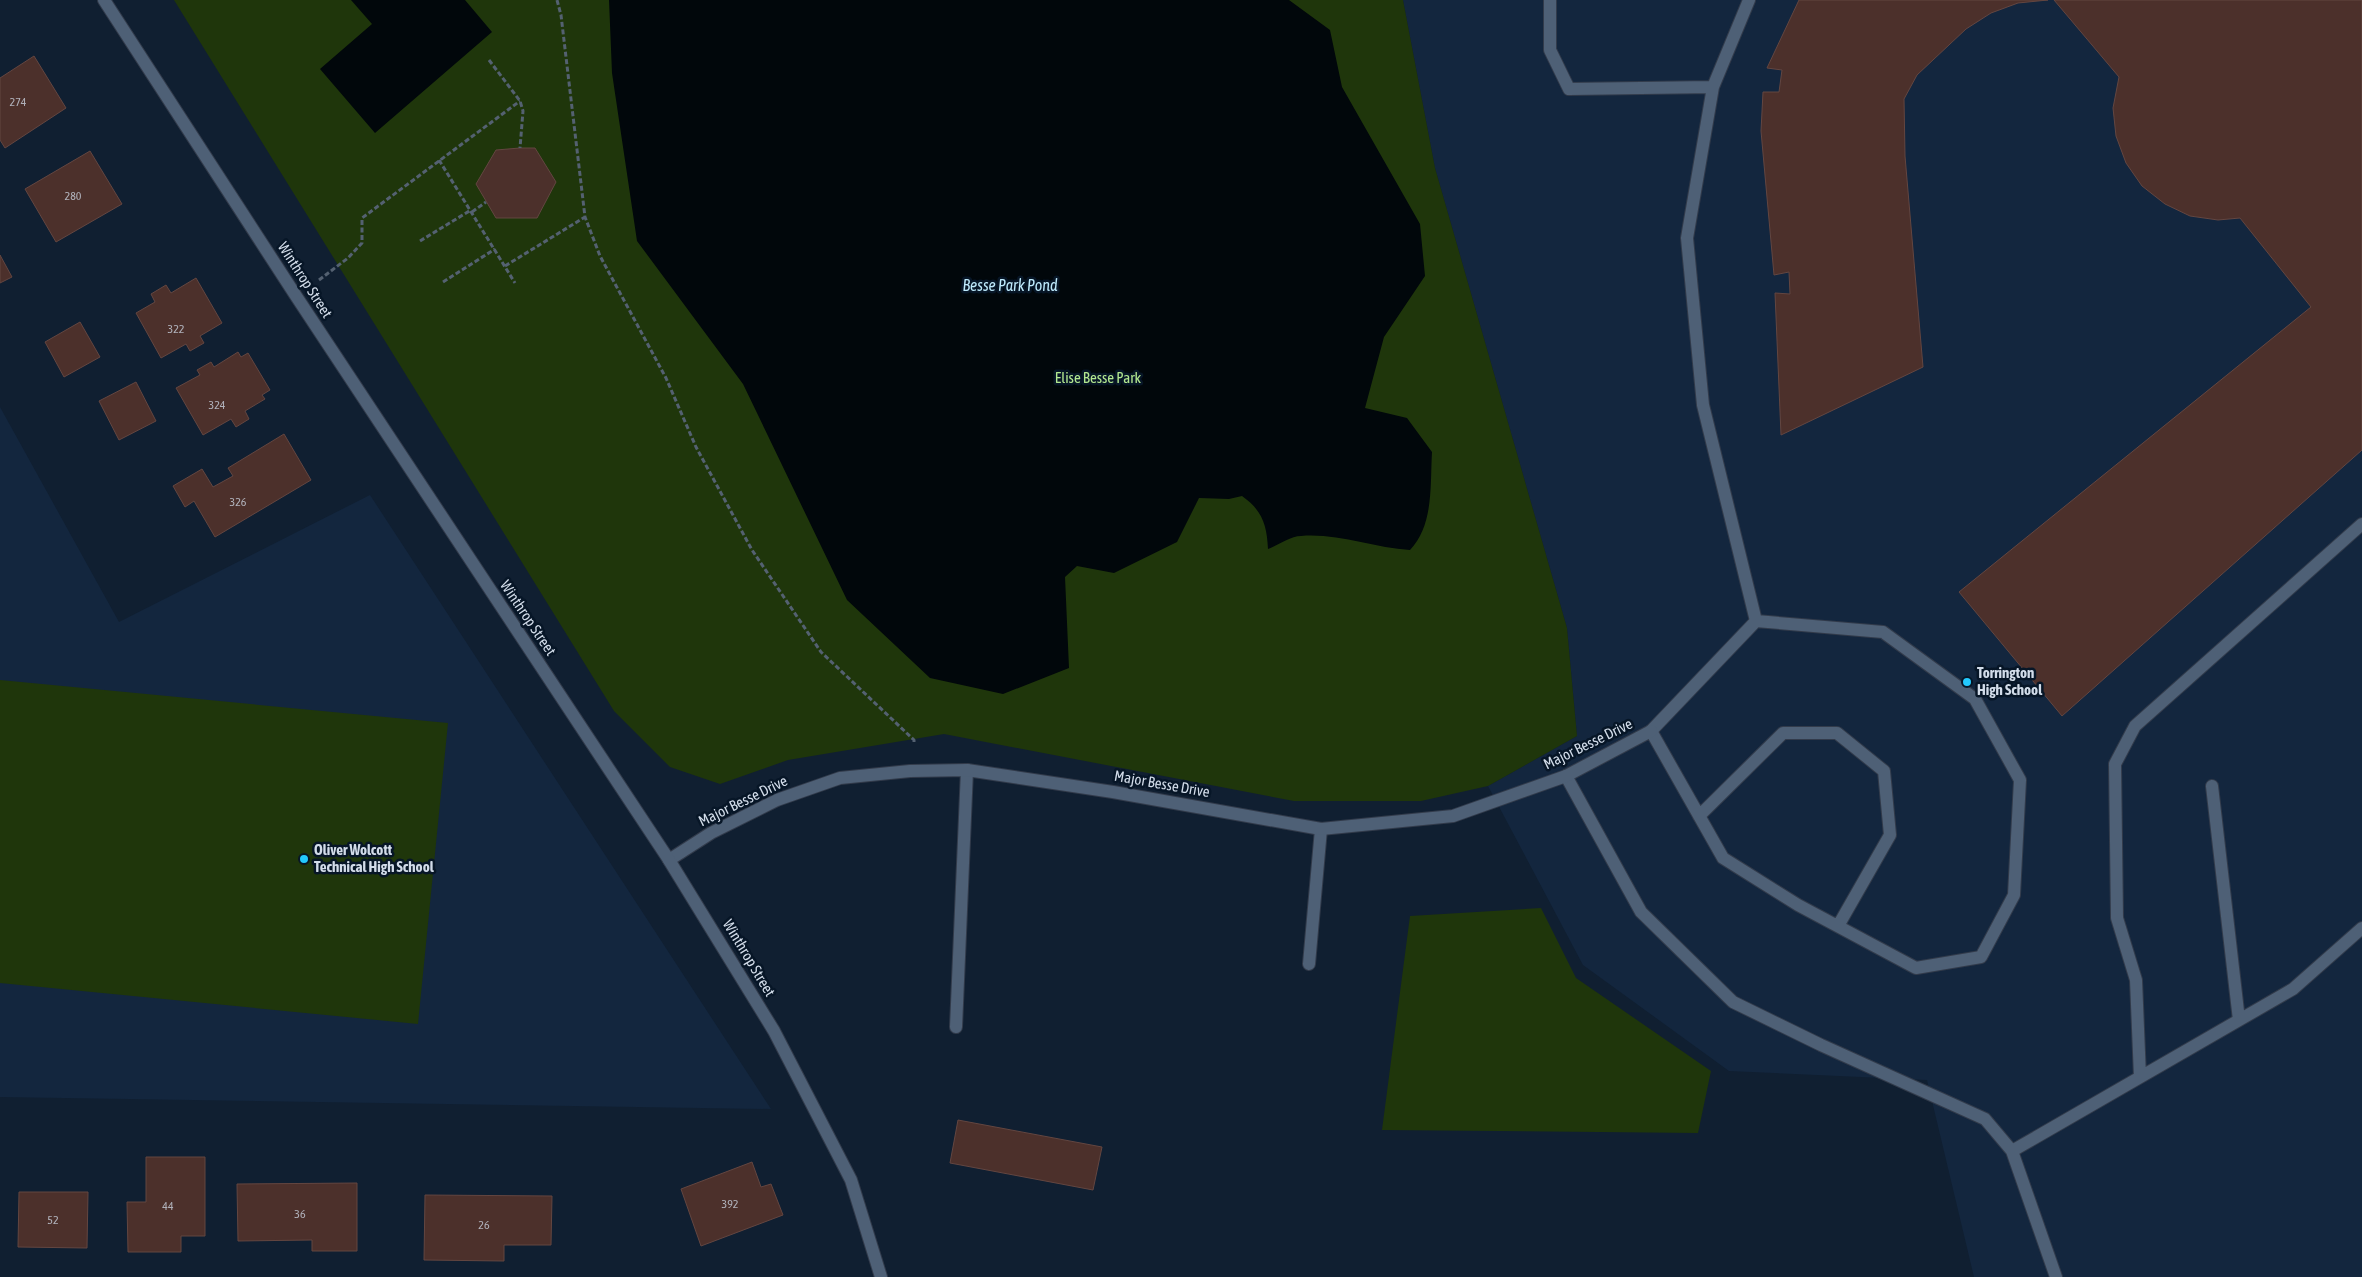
<svg xmlns="http://www.w3.org/2000/svg" width="2362" height="1277" viewBox="0 0 2362 1277" font-family="'Asap Condensed',sans-serif">
  <rect width="100%" height="100%" fill="#101f31"/>
  <path fill="#13263e" d="M1403,0h959v1277h-388l-47,-197 -198,-9 -146,-106 -95,-179 89,-50 -10,-108 -132,-460z
    M0,407l119,215 251,-127 401,614 -771,-12z"/>
  <path fill="#1f360b" d="M174,0h1229l32,168 132,460 10,108 -89,50 -67,15h-127l-350,-67 -156,26 -68,24 -50,-17 -56,-56z
    M0,680l448,43 -30,301 -418,-41z
    M1541,908l35,70 135,93 -13,62 -316,-3 28,-214z"/>
  <path fill="#01070b" d="M351,0h114l27,32 -117,101 -55,-64 52,-45z
    M609,0h680l41,30 12,57 78,137 5,52 -41,61 -19,71 42,10 25,34c-2,33 2,73 -22,98 -36,-2 -72,-17 -109,-14 -10,0 -23,9 -33,13 -1,-24 -6,-39 -26,-53l-13,3 -30,-1 -22,44 -63,31 -37,-7 -12,11 4,91 -66,26 -73,-16 -83,-78 -104,-216 -106,-143 -25,-168z"/>
  <path fill="#4c302b" stroke="#634641" d="M1799,0h249l-30,3 -27,10 -25,16 -49,46 -13,24 1,57 18,211 -142,68 -6,-142 15,1 -1,-22 -15,3 -13,-144 2,-39h16l3,-22 -15,-2z
    M2054,0h308v450l-300,266 -103,-124 352,-285 -71,-89 -22,2 -28,-4 -25,-12 -23,-18 -16,-23 -10,-27 -3,-28 6,-31z
    M34,56l32,52 -61,40 -5,-8v-62z
    M520,148h15l21,34 -19,36h-41l-20,-34 20,-34z
    M90,151l32,53 -66,38 -31,-53z
    M0,255l12,22 -12,6z
    M196,278l26,45 -22,13 4,7 -14,8 -4,-7 -25,14 -25,-45 19,-11 -4,-8 15,-9 5,8z
    M80,322l20,35 -36,20 -19,-35z
    M238,352l3,5 7,-4 22,37 -8,5 3,4 -20,12 4,8 -13,8 -5,-8 -28,16 -27,-47 24,-13 -3,-5 14,-8 3,5z
    M136,382l20,39 -37,19 -20,-39z
    M284,434l27,46 -96,57 -21,-36 -9,6 -12,-21 29,-17 11,18 20,-11 -5,-8z
    M958,1120l144,27 -9,43 -143,-27z
    M146,1157h59v79h-24v16h-53l-1,-50h19z
    M752,1162l9,25 10,-3 12,31 -82,31 -20,-57z
    M357,1183v68h-45v-11l-74,1 -1,-57z
    M19,1192h69l-1,56 -69,-1z
    M425,1195l127,1 -1,49h-47v16l-80,-1z"/>
  <g fill="none" stroke-linecap="round" stroke-linejoin="round">
    <defs>
      <path id="service" d="M1550,0v50l19,39 144,-2 -26,151 16,167 53,216 -105,110 72,127 75,47 118,63 65,-11 33,-62 6,-115 -45,-81 -92,-67 -127,-11
        M1713,87l36,-87
        M1566,776l75,136 92,90 88,43 164,74 27,32 44,126
        M2212,786l27,234
        M1699,816l84,-83h54l47,38 6,64 -52,91
        M1309,964l12,-135
        M956,1027l11,-257
        M2140,1077l-4,-97 -19,-62 -2,-154 20,-38 227,-202
        M2012,1151l281,-162 69,-61"/>
      <path id="minor" d="M669,860l42,-27 66,-33 63,-22 70,-7 57,-1 146,22 208,37 132,-13 113,-40 85,-45"/>
      <path id="tertiary" d="M104,0l192,296 373,564 105,171 77,149 30,97"/>
    </defs>
    <use href="#service" stroke="#323b4b" stroke-width="14"/>
    <use href="#minor" stroke="#323b4b" stroke-width="14"/>
    <use href="#tertiary" stroke="#323b4b" stroke-width="14"/>
    <path stroke="#546171" stroke-width="3" stroke-dasharray="5 2.5" stroke-linecap="butt" d="M557,0l4,15 24,202 15,39 66,122 30,69 56,103 69,102 93,88v4
      M489,60l31,41 3,10 -3,37
      M439,160l76,123
      M472,212l14,-10
      M420,241l51,-31
      M505,266l80,-49
      M319,280l29,-22 14,-15v-25l158,-117
      M443,282l52,-33"/>
    <use href="#service" stroke="#4e6076" stroke-width="12"/>
    <use href="#minor" stroke="#4e6076" stroke-width="12"/>
    <use href="#tertiary" stroke="#4e6076" stroke-width="12"/>
  </g>
  <g fill="#23c9fe" stroke="#071627" stroke-width="2">
    <circle cx="1967" cy="682" r="5"/>
    <circle cx="304" cy="859" r="5"/>
  </g>
  <g text-anchor="middle" stroke-width="5" stroke-linejoin="round" paint-order="stroke">
    <g font-size="12" fill="#b0b1ba">
      <text x="18" y="106">274</text>
      <text x="73" y="200">280</text>
      <text x="176" y="333">322</text>
      <text x="217" y="409">324</text>
      <text x="238" y="506">326</text>
      <text x="730" y="1208">392</text>
      <text x="168" y="1210">44</text>
      <text x="300" y="1218">36</text>
      <text x="53" y="1224">52</text>
      <text x="484" y="1229">26</text>
    </g>
    <g font-size="15" fill="#d2dce9" stroke="#071627">
      <text transform="translate(305 280) rotate(57)" y="5">Winthrop Street</text>
      <text transform="translate(528 618) rotate(56)" y="5">Winthrop Street</text>
      <text transform="translate(1588 744) rotate(-26)" y="5">Major Besse Drive</text>
      <text transform="translate(1162 784) rotate(10)" y="5">Major Besse Drive</text>
      <text transform="translate(743 801) rotate(-26)" y="5">Major Besse Drive</text>
      <text transform="translate(749 958) rotate(59)" y="5">Winthrop Street</text>
    </g>
    <g font-size="15" fill="#b3e890" stroke="#071627">
      <text x="1098" y="383">Elise Besse Park</text>
    </g>
    <g font-size="15" font-weight="bold" fill="#d2dce9" stroke="#071627" text-anchor="start">
      <text x="1977" y="678">Torrington<tspan x="1977" dy="17">High School</tspan></text>
      <text x="314" y="855">Oliver Wolcott<tspan x="314" dy="17">Technical High School</tspan></text>
    </g>
    <g font-size="16" font-style="italic" fill="#beeafc" stroke="#071627">
      <text x="1010" y="291">Besse Park Pond</text>
    </g>
  </g>
</svg>
